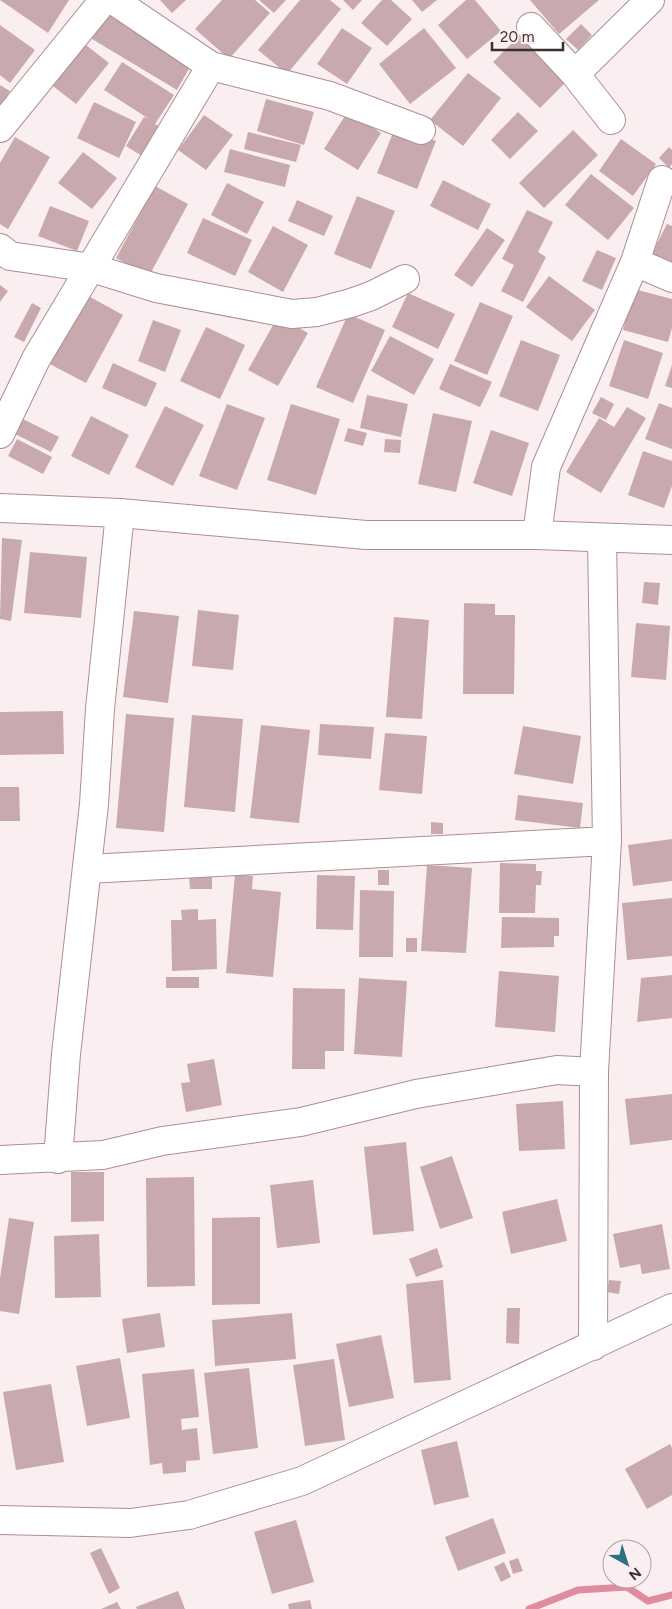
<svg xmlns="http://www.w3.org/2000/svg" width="672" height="1609" viewBox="0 0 672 1609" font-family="Figtree,sans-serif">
  <rect width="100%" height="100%" fill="#fbeef0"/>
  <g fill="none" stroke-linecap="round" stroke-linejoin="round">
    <path stroke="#de8c9e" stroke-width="7" d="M529,1609l49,-19 49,-3 21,14 24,-6"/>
  </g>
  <path fill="#c8a9ae" d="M0,0h69l-21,33z
    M160,0h26l-14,13z
    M222,0h33l15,13 -41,46 -34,-30z
    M259,0h27l-12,13z
    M300,0h30l11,9 -54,65 -29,-24z
    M343,0h19l-9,10z
    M382,0h9l21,19 -25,27 -26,-23z
    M412,0h25l-15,12z
    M466,0h9l26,31 -34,28 -29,-34z
    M530,0h69l-40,34z
    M97,8l94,57 -14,25 -95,-57z
    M581,24l11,11 -14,15 -12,-11z
    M0,25l35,25 -25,33 -10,-8z
    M342,28l30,20 -25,36 -30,-20z
    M424,28l32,40 -46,36 -31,-40z
    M522,33l47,46 -29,29 -47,-46z
    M77,38l32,25 -33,41 -32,-25z
    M122,62l52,33 -19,29 5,3 -18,29 -16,-10 18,-29 5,2 -45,-29z
    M468,73l33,25 -38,48 -33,-26z
    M0,85l10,6 -10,16z
    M266,99l48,13 -10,33 -47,-14z
    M94,102l42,20 -17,36 -42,-20z
    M348,111l33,22 -23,37 -34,-21z
    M518,112l20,19 -28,28 -19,-19z
    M204,115l29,20 -27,35 -28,-20z
    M396,125l40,16 -19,48 -40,-16z
    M573,130l25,25 -54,53 -25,-25z
    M248,132l53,13 -5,17 -52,-13z
    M15,137l35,20 -42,72 -8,-5v-61z
    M621,139l35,25 -23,32 -34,-25z
    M669,147l3,3v14l-3,4 -10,-10z
    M230,149l60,16 -5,22 -61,-15z
    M83,152l34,26 -25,31 -34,-26z
    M591,174l43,34 -26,32 -43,-35z
    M443,180l48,24 -13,26 -48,-24z
    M227,183l37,19 -17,32 -36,-19z
    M155,186l33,18 -39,72 -33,-18z
    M357,196l38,15 -24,58 -37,-15z
    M297,200l36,16 -9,20 -36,-15z
    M50,206l39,15 -12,30 -39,-15z
    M527,210l26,12 -15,30 8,5 -23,45 -22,-11 13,-26 -12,-6z
    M203,218l49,22 -17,36 -48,-23z
    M667,224l5,2v44l-23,-11z
    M273,226l35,19 -25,47 -35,-20z
    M487,228l18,12 -33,47 -18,-12z
    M597,250l19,8 -14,32 -20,-9z
    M549,276l46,34 -23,31 -46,-34z
    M0,285l8,6 -8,11z
    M634,289l38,10v29l-4,14 -45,-12z
    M81,292l42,23 -37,68 -42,-22z
    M408,293l47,21 -17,35 -46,-22z
    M480,302l33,14 -26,59 -33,-14z
    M32,303l9,5 -17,34 -10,-5z
    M348,314l37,16 -32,73 -37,-16z
    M278,316l30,17 -30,53 -30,-16z
    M153,320l28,10 -16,42 -27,-11z
    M206,327l39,18 -25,54 -40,-18z
    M390,336l44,23 -20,36 -43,-24z
    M521,340l39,15 -22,56 -39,-15z
    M624,340l39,13 -15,46 -39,-13z
    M113,363l44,20 -11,24 -44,-19z
    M450,364l42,18 -12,25 -41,-18z
    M672,365v23l-7,-2z
    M367,395l41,9 -7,33 -41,-9z
    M601,397l13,7 -8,16 -14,-7z
    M659,403l13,5v41l-27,-10z
    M227,404l38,14 -28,72 -38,-14z
    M291,404l49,15 -24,76 -49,-15z
    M165,406l39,19 -31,61 -38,-19z
    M627,407l19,11 -45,75 -35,-21 33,-54 15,9z
    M433,413l39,8 -16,71 -38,-8z
    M91,416l38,19 -20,40 -38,-19z
    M21,418l38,19 -8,15 -38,-19z
    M348,428l19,5 -4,13 -19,-5z
    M491,430l38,13 -17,53 -39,-13z
    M17,439l35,18 -9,17 -35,-18z
    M385,439l16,1 -1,13 -16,-1z
    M643,451l29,10v25l-8,22 -36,-13z
    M2,538l20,2 -11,81 -11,-2z
    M30,552l57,5 -6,61 -57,-5z
    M644,582l16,1 -2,22 -16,-2z
    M464,603l31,1v11h20l-1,79h-51z
    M198,610l41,5 -6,55 -41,-4z
    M134,611l45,5 -11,87 -45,-6z
    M394,617l35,3 -7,99 -36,-2z
    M636,623l34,3 -4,54 -35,-3z
    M63,711l1,43 -64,1v-43z
    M126,714l48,4 -10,114 -48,-4z
    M192,715l51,4 -8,93 -51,-5z
    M320,724l54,3 -3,32 -53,-4z
    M261,725l49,5 -11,93 -49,-5z
    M523,726l58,10 -8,48 -59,-10z
    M385,733l42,3 -5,58 -43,-4z
    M0,787h19l1,34h-20z
    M518,795l65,8 -3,25 -65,-8z
    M431,822l12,1v11h-12z
    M672,839v42l-39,5 -5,-41z
    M500,863l36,1v7h6l-1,14h-5l-1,28h-36z
    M427,865l45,3 -6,85 -45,-2z
    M378,870h11v15h-11z
    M235,874l18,2 -1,13 29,3 -8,85 -47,-4z
    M317,875l38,1 -2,54 -37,-1z
    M189,876h23v13h-22z
    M360,890l34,1 -1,66h-34z
    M672,898v58l-45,4 -5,-57z
    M198,909v11l18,-1 1,50 -45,2 -1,-51h11l-1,-10z
    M502,917l57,1v18h-5v11l-53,1z
    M406,938h11v14h-11z
    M499,971l60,5 -4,56 -60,-5z
    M672,975v43l-35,4 4,-44z
    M166,977h33v11h-33z
    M359,978l48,3 -5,76 -48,-3z
    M293,988l52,1 -1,62h-19v18h-33z
    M214,1059l8,46 -36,7 -5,-29 9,-1 -3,-18z
    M672,1094v46l-42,5 -5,-46z
    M563,1101l2,48 -46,2 -3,-47z
    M406,1142l8,89 -41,4 -9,-88z
    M452,1156l21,62 -33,11 -20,-62z
    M71,1172h33v49l-33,1z
    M194,1177l1,109 -48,1 -1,-109z
    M313,1180l7,63 -43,5 -7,-63z
    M557,1199l10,42 -56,13 -9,-42z
    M260,1217v87l-48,1v-87z
    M9,1218l25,4 -15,92 -19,-3v-33z
    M662,1224l8,45 -28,5 -2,-10 -20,4 -7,-34z
    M99,1234l2,63 -46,1 -1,-62z
    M437,1248l6,19 -27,10 -7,-18z
    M443,1280l8,100 -37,3 -8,-99z
    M609,1280l12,1 -2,13 -12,-2z
    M507,1308h13l-1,36 -13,-1z
    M160,1313l5,34 -38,6 -5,-34z
    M292,1313l4,46 -81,7 -3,-46z
    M381,1335l13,63 -45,9 -13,-63z
    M120,1358l10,60 -43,8 -11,-60z
    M334,1359l11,81 -40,6 -12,-81z
    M249,1368l9,80 -45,6 -9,-81z
    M194,1369l5,48 -18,2 1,11 15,-2 3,32 -14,1v11l-23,2 -1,-11 -12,2 -8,-91z
    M51,1384l13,78 -48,8 -13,-78z
    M457,1441l12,56 -35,8 -13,-55z
    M670,1444l2,4v47l-25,14 -22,-40z
    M493,1518l13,35 -48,18 -13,-34z
    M296,1520l18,62 -42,12 -18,-62z
    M101,1548l19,40 -11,6 -19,-41z
    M518,1558l5,13 -10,3 -4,-13z
    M504,1562l7,15 -10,5 -7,-15z
    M178,1591l7,18h-48l-1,-2z
    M310,1600l2,9h-23l-1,-5z
    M117,1602l4,7h-20z"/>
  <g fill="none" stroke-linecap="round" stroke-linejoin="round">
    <defs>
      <path id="minor" d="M531,27l44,47 36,46
        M211,66l119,30 91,34
        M575,74l75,-74
        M0,128l104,-128
        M0,248l10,8 82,12 64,20 136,26 25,-2 34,-9 20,-7 34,-17
        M635,262l37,16
        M0,434l36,-75 175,-293 -98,-66
        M0,508l120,5 246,22h171l135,5
        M537,535l9,-68 89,-205 27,-82
        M88,869l519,-28
        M58,1159l8,-105 28,-250 6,-95 20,-196
        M0,1160l103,-5 59,-14 139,-19 115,-28 141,-24 37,2
        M593,1346l1,-274 13,-231 -5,-303
        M0,1520l130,3 59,-8 113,-34 370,-173"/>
    </defs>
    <use href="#minor" stroke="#ad8e94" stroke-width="30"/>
    <use href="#minor" stroke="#fff" stroke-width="28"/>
  </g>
  <g transform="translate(627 1564) rotate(141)"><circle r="24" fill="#fbeef0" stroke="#aea1a4"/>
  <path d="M0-4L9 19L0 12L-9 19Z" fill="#2e7282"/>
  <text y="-8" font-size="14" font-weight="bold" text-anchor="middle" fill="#3b2e31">N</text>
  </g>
  <path d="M492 42v8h71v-8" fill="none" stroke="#3b2e31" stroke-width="2.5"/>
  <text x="500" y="42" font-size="15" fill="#3b2e31" stroke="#fbeef0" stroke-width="4" paint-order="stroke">20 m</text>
</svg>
